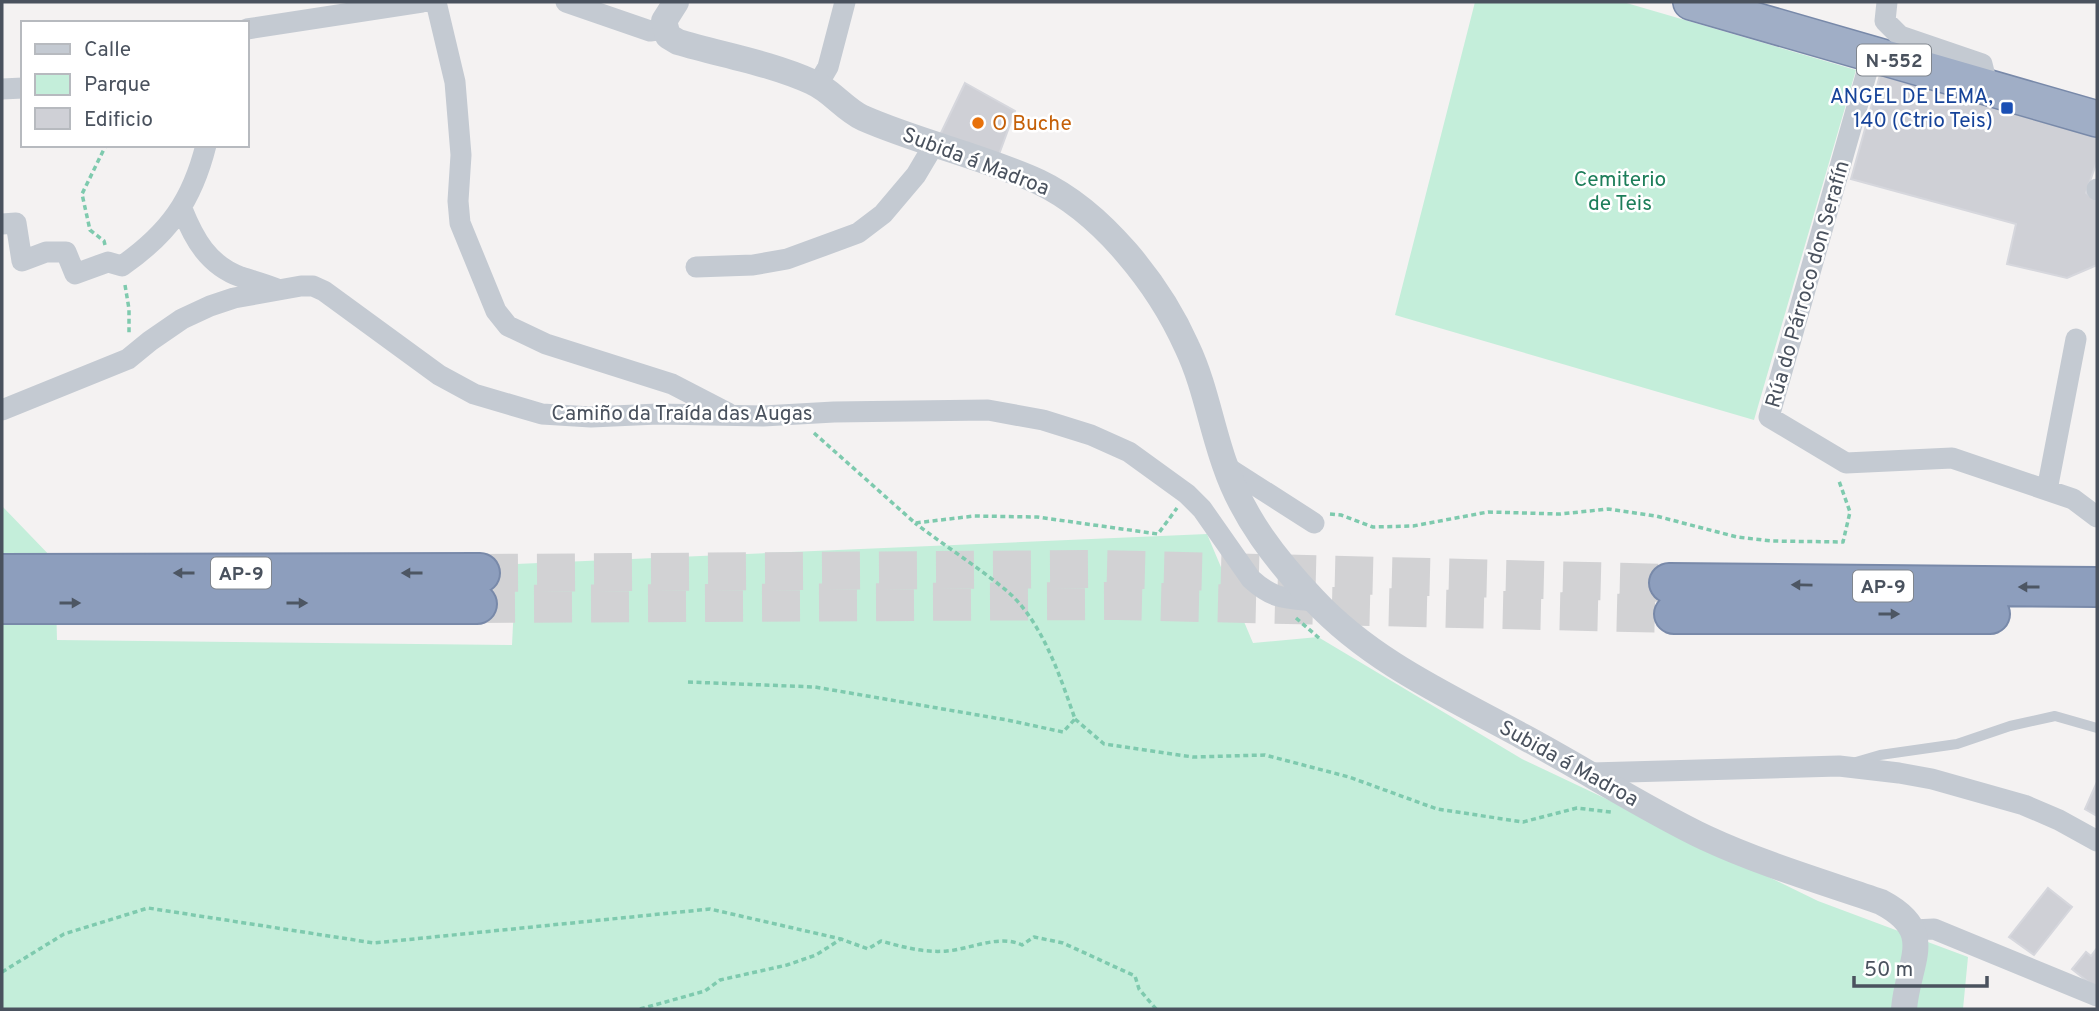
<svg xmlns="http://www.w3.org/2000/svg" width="2099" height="1011" viewBox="0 0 2099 1011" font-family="Overpass,sans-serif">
  <rect width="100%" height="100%" fill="#f4f2f2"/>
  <path fill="#c4eeda" d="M1475,2h148l233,68 -102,350 -359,-105z
    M2,506l53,55 2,79 455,5 4,-81 691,-30 46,109 65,-6 204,122 150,71 146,71 150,56 -5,52h-1961z"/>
  <path fill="#cfd0d6" stroke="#d6d7dd" stroke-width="2" d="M1880,75l217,62v24l-11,32 11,8v64l-30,13 -60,-14 9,-40 -165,-45z
    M965,83l50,28 -17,46 -58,-22z
    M2097,782v34l-12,-7z
    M2048,888l24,19 -38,48 -25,-18z
    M2097,948v41l-25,-20 14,-17 5,4z"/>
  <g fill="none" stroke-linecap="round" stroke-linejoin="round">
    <path stroke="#d2d2d4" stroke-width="38" stroke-dasharray="38 19" stroke-linecap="butt" d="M480,573l621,-4 568,14
      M477,604l640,-3 557,13"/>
    <defs>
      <path id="trunk" d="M1691,2l406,117"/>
      <path id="motorway" d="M2,574l478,-1
        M1669,583l428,4
        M2,604h475
        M1674,614h316"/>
    </defs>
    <use href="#trunk" stroke="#7889a9" stroke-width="38"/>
    <use href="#motorway" stroke="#7889a9" stroke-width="42"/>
    <path stroke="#7ecaae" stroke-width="3.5" stroke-dasharray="5 3.5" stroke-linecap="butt" d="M105,245l-1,-4 -14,-11 -8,-36 24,-49
      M125,285l4,24v24
      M814,433l101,90 59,-7 63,1 121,17 19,-26
      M1330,514l11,1 32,12 40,-1 75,-14 72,2 48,-5 48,7 81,21 34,4 72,1 7,-30 -11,-31
      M1296,618l23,20
      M688,682l127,5 192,33 56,12 12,-13c-15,-43 -33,-98 -68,-128 -29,-24 -62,-45 -92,-68
      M1075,719l29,25 89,13 72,-2 84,22 88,32 86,13 54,-14 34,4
      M2,972l62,-38 84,-26 226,35 336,-34 131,30
      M640,1009l65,-18 15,-11 67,-15 29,-10 25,-16 27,10 13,-8c22,6 43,12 66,10 24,-2 52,-17 75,-6l12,-8 29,6 72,33 4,13 17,20"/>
    <path stroke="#c4cad2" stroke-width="10" d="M1856,762l24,-7 77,-11 53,-18 45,-10 42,12"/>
    <path stroke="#c4cad2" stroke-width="21" d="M436,2l19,80 6,73 -3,46 2,22 36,88 12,15 38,18 126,40 56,29
      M566,2l84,29 15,-2
      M1887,2l-2,19 15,15 82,28 6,24
      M247,29l175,-27
      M1872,54l-103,363 77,46 106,-5 121,41 24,18
      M818,84l10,-17 17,-65
      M2,89l21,-1
      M2097,189v1
      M182,209c12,30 26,56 59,68 12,4 24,7 36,12
      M2,224l14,-1 6,38 24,-9h20l9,22 33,-12 14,4c47,-33 70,-65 84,-121
      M696,267l57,-2 34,-6 71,-26 25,-19 33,-39 19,-32
      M2,410l126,-51 22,-18 32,-22 28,-13 24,-8 67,-12h12l11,5 115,84 35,19 68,20 49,3 67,-3 105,2 71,-4 154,-2 55,10 48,15 38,17 58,42 15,15 49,70c23,21 34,19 64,22
      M1225,466l89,57
      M2047,490l29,-151
      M1591,773l248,-7 60,7 33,6 92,26 35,15 38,21
      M1913,930l21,-1 163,67"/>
    <path stroke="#c4cad2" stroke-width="26" d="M676,2l-12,19 4,15 10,6c44,13 92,21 134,40 19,8 32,27 51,36 57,25 119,38 176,64 63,30 120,102 148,165 18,38 24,79 38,118 18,53 51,95 89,135 58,62 135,96 208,136 62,33 121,72 184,102 56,26 117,44 175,64 57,30 27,58 23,107"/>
    <use href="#trunk" stroke="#a0aec6" stroke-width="35"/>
    <use href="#motorway" stroke="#8d9ebd" stroke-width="38"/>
  </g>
  <defs><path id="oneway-solid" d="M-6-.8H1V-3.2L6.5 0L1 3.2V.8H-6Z" transform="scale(1.75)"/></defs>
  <g fill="#4d5663">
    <use href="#oneway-solid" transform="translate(184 573) rotate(180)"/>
    <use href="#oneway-solid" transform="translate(412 573) rotate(180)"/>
    <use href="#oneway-solid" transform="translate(1802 585) rotate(-179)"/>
    <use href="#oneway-solid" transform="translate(2029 587) rotate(180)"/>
    <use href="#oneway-solid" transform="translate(70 603)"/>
    <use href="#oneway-solid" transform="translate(297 603)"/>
    <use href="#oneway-solid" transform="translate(1889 614)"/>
  </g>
  <rect fill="#1a4fb4" stroke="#fff" stroke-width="2.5" x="2000" y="101" width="14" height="14" rx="3.5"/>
  <circle fill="#e8710a" stroke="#fff" stroke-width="2.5" cx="978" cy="123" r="7"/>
  <g text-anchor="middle" stroke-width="5" stroke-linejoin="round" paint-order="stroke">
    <g fill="#fff" stroke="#80868e" stroke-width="2">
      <rect x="1857" y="44.5" width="74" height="31" rx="5"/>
      <rect x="211" y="557.5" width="60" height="31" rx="5"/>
      <rect x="1853" y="570.5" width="60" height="31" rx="5"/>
    </g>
    <g font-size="19" font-weight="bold" fill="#4a525e">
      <text x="1894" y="67">N-552</text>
      <text x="241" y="580">AP-9</text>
      <text x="1883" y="593">AP-9</text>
    </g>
    <g font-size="21" fill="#164399" stroke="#fff" text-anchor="end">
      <text x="1993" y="103">ANGEL DE LEMA,<tspan x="1993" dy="24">140 (Ctrio Teis)</tspan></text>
    </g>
    <g font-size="21" fill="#c56008" stroke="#fff" text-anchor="start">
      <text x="992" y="130">O Buche</text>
    </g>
    <g font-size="21" fill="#4a525e" stroke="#fff">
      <text transform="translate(976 161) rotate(21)" y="7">Subida á Madroa</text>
      <text transform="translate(1807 284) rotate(-74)" y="7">Rúa do Párroco don Serafín</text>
      <text x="682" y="420">Camiño da Traída das Augas</text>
      <text transform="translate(1569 763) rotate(29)" y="7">Subida á Madroa</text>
    </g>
    <g font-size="21" fill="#1d7e5a" stroke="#fff">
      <text x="1620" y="186">Cemiterio<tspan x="1620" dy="24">de Teis</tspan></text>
    </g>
  </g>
  <rect width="2099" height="1011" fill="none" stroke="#4a525e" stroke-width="7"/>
  <rect x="21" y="21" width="228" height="126" fill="#ffffff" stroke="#b7babf" stroke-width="2"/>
  <rect x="35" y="44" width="35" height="10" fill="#c4cad2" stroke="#b7babf" stroke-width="2"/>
  <text x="84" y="56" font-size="21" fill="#4a525e">Calle</text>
  <rect x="35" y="74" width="35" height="21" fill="#c4eeda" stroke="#b7babf" stroke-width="2"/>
  <text x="84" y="91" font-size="21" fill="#4a525e">Parque</text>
  <rect x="35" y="108" width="35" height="21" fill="#cfd0d6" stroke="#b7babf" stroke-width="2"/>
  <text x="84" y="126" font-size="21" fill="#4a525e">Edificio</text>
  <path d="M1854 976v10h133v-10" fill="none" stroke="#4a525e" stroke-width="3.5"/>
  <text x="1864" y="976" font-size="21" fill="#4a525e" stroke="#ffffff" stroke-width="5" paint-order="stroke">50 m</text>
</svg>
